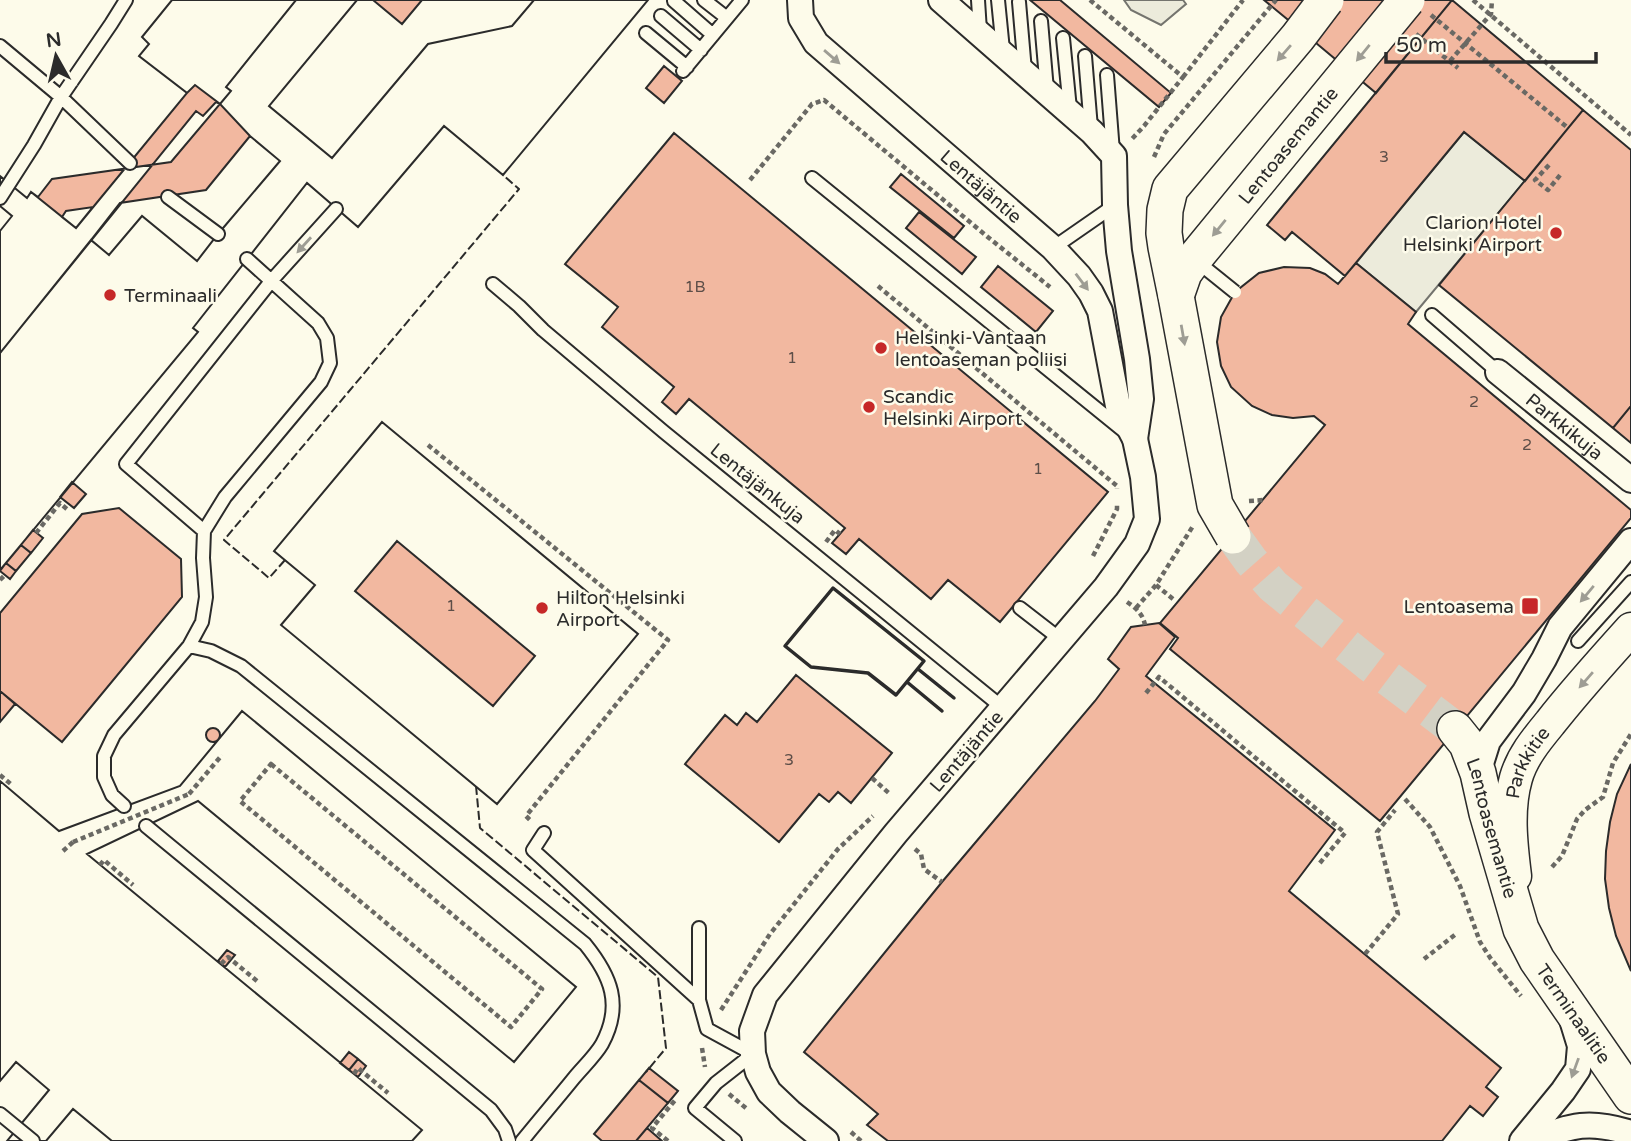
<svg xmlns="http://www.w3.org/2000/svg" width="1631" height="1141" viewBox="0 0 1631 1141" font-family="'Varela Round',sans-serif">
  <rect width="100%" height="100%" fill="#fdfbea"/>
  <path fill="#ecebdb" stroke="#74746e" stroke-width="2" d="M1124,0h59l3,4 -25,21 -30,-15z
    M1464,132l61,49 -109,131 -60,-49z"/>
  <path fill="#f2b8a0" stroke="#2b2b2b" stroke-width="2" fill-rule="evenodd" d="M172,0h124l-70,87 5,4 -11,13 -4,-2 -13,14 -7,-5 -196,242v-122l12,-15 -12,-10v-30l27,22 4,-6 45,36 111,-135 -48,-37 10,-12 -7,-7z
    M172,0h476l-145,175 -59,-49 -86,101 -51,-44 -114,145 5,4 -198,238v-339l12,-15 -12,-10v-30l27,22 4,-6 7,5 14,-18 119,-17 49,-58 -25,-19 -8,8 -48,-37 10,-12 -7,-7zM250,136l30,25 -62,73 -21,27 -55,-45 -33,39 -18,-15 29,-37 86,-13zM93,207l-17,21 -14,-11 4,-6z
    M296,0h61l-88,106 63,52 96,-114 84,-18 22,-26h114l-145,175 -59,-49 -86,101 -51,-44 -114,145 5,4 -198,238v-217l91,-113 18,15 33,-39 55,45 21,-27 62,-73 -30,-25 -30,-32 11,-13 -5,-4z
    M357,0h16l29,24 20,-24h112l-22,26 -84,18 -96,114 -63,-52z
    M1030,0h30l111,93 -12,14z
    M1264,0h45l-11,28z
    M1309,0h143l-76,93 -78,-65z
    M1452,0l131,110 -58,71 -61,-49 -119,144 -53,-44 -7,8 -18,-15z
    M664,66l18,15 -18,22 -18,-15z
    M1583,110l48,40v256l-18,22 -174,-143z
    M674,133l434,359 -108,130 -52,-42 -17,19 -72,-60 -13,15 -14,-11 13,-15 -156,-129 -13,15 -14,-12 12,-15 -72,-60 16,-20 -53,-43z
    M901,174l63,52 -10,12 -64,-51z
    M919,212l57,45 -14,17 -56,-46z
    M1356,263l60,49 -8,12 223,186v8l-251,303 -210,-172 8,-11 -18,-15 165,-198 -11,-9 -21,2 -21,-3 -20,-9 -21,-19 -10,-21 -4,-24 4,-25 14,-25 24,-19 25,-6 26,1 15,6 13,10z
    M998,266l55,45 -17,21 -55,-45z
    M1631,406v37l-18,-15z
    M382,422l256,212 -141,170 -216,-179 34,-40 -41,-34zM397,541l138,115 -42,50 -138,-115z
    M382,422l256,212 -141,170 -216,-179 34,-40 -41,-34z
    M72,482l14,12 -12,14 -14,-11z
    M119,508l62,51 1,38 -120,145 -62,-51v-78l82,-99z
    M33,530l10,8 -12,15 -10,-8z
    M21,545l10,8 -15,18 -10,-8z
    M6,563l10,8 -6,8 -10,-8z
    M1159,623l16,14 -29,39 189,154 -46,61 212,177 -15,19 12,10 -15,19 -13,-10 -28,35h-554l-21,-16 11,-11 -74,-62 138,-170 153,-181 24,-32 -11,-10 23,-32z
    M796,675l96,78 -41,50 -13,-11 -9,10 -10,-8 -40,48 -94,-78 40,-49 12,10 9,-12 11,9z
    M0,691l15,13 -15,18z
    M242,711l334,276 -62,75 -316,-261 -111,53 335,276 -10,11h-300l-39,-32 -27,32h-39l42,-51 -33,-28 -16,19v-300l59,50 121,-45z
    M242,711l334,276 -62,75 -316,-261 -111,53 335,276 -10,11h-300l-39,-32 -27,32h-39l42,-51 -33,-28 -16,19v-300l59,50 121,-45z
    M206 735a7 7 0 1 1 14 0a7 7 0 1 1-14 0Z
    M1631,764v207l-15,-35 -7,-28 -4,-29 1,-28 4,-29 7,-28z
    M227,950l8,5 -10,12 -7,-6z
    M349,1052l9,7 -9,11 -9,-7z
    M358,1059l8,7 -8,11 -9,-7z
    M649,1068l29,23 -10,12 -29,-23z
    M639,1080l29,23 -32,38h-34l-8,-7z
    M647,1128l7,6 8,7h-26z"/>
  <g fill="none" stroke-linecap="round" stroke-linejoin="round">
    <path stroke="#d3d1c4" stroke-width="35" stroke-dasharray="35 18" stroke-linecap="butt" d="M1233,536l18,25 22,25 95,77 87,66"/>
    <defs>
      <path id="service" d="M704,0l23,18
        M978,0l2,31
        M998,0l5,50
        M674,1l39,34
        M1019,2l6,69
        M661,16l40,34
        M1041,21l6,69
        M646,33l41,34
        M1063,38l7,71
        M0,46l61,51 69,66
        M1085,56l6,72
        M683,71l59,-71
        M1107,75l6,77
        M812,178l312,253
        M168,197l50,37
        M0,198l34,-53 27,-48 50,-73 15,-24
        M1053,248l62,-43
        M493,284l26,22 24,24 121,102 339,276
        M1432,315l66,57
        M204,531l-78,-67 146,-184 64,-71
        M1020,608l40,31
        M1578,641l53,-59
        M189,646l22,5 30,15 344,278c26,32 38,61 17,100 -7,12 -19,23 -28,34 -17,21 -35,42 -52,63
        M124,806l-12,-11 -8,-18v-21l10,-21 75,-89 13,-24 4,-25 -3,-39 1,-27 21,-34 96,-115 9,-19 -3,-25 -9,-15 -71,-64
        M146,826l345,284 14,19 4,12
        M544,833l-11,17 166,150
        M699,928v72l8,29 46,25 -37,29 -21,25 40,33
        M0,1114l33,27"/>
      <g id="minor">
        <path id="s1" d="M800,0l1,18 15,25 237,205 26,28 12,17 9,18 18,95 17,33 8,38 4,42 -10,25 -31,43 -210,246 -131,162 -13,36 1,23 5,18 11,20 21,20 36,29"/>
        <path d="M941,0l151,132 22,24 1,49 4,46 18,108 4,40 -6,40"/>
        <path id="s2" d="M1498,372l133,108"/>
        <path d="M1478,773l10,-32 36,-48 20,-34 16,-32 71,-86"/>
        <path d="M1522,1141l41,-50 15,-22 2,-23 -8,-26"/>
        <path d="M1530,1141c41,-15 57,-22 101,-8"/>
      </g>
      <g id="tertiary">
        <path id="s3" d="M1515,876c-4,-32 -8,-67 1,-98 6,-21 20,-38 34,-55 25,-32 53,-63 81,-94"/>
      </g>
      <g id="secondary">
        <path id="s4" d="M1455,729l12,15 11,29 9,40 34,116 16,31 94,136"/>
      </g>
    </defs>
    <use href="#service" stroke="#2b2b2b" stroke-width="16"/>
    <use href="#minor" stroke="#2b2b2b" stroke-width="28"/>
    <use href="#tertiary" stroke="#2b2b2b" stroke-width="35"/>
    <use href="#secondary" stroke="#2b2b2b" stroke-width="38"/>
    <path stroke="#6a6964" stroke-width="4.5" stroke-dasharray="5 3.5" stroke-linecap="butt" d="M1090,0l93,77 -39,49 -13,14
      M1473,0l158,135
      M1431,15l137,113
      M1416,34l42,34
      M1450,61l41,-47 1,-14
      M1183,77l60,-77
      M1549,165l-14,15 13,10 13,-16
      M750,180l62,-76 12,-4 165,138 61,49
      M878,286l239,200v3
      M428,445l240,195 -142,176 5,5
      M1249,501l14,-1
      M36,533l24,-30 9,8
      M826,542l9,-12 5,4
      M1093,556l24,-47v-4
      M0,580l5,-5
      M1156,585l17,14
      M1127,602c9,6 16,12 18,23
      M1136,608l20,-23 37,-59
      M1146,693l13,-16 186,156 -26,31
      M271,764l271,225 -31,38 -271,-226z
      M0,775l12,10
      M872,778l19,17
      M189,794l33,-39
      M1405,799l25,28 30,59 20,56 11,17 30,37
      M915,849l6,5 3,15 18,13
      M63,851l10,-9
      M100,865l4,-5 29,25
      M1552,867l10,-11 15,-37 8,-9 18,-13 10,-34 18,-29
      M1424,959l32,-25
      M221,964l7,-7 29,24
      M721,1010l49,-76 68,-85 35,-33
      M702,1048l3,19
      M354,1074l4,-6 30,25
      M729,1094l18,15
      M851,1132l10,9
      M668,1141l-16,-13 24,-29"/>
    <use href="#service" stroke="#fdfbea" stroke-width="12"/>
    <use href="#minor" stroke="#fdfbea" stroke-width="24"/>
    <use href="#tertiary" stroke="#fdfbea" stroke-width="32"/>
    <use href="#secondary" stroke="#fdfbea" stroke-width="35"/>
    <defs>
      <path id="service-bridge" d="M1194,259l41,33"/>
      <g id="secondary-bridge">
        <path id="s5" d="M1176,296l8,-23 10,-14 213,-259"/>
        <path d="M1233,536l-18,-31 -39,-209 -10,-49 -2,-14 1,-23 5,-21 128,-152 28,-37"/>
      </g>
    </defs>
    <use href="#service-bridge" stroke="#2b2b2b" stroke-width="16" stroke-linecap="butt"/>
    <use href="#secondary-bridge" stroke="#2b2b2b" stroke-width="38" stroke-linecap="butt"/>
    <path stroke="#6a6964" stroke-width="4.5" stroke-dasharray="5 3.5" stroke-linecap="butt" d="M1154,157l10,-23 112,-134
      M73,842l116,-48
      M1365,954l33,-40 -21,-82 18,-22"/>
    <use href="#service-bridge" stroke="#fdfbea" stroke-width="12"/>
    <use href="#secondary-bridge" stroke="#fdfbea" stroke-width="35"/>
    <path stroke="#2b2b2b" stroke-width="2" stroke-dasharray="9 3.5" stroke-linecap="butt" d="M285,560l-16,18 -45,-38 295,-351 -16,-14
      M476,786l4,42 178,149 8,71 -20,24"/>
    <path stroke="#2b2b2b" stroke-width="3.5" d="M833,588l91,73 -28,34 -28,-22 -57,-6 -26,-21z
      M918,669l36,29
      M907,682l35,29"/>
  </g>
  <defs><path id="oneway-solid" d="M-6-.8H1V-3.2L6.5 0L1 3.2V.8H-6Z" transform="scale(1.75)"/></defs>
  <g fill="#9e9d94">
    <use href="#oneway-solid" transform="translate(1284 53) rotate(131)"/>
    <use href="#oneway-solid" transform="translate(1363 53) rotate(129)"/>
    <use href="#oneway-solid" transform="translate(832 57) rotate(41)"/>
    <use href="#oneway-solid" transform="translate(1219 228) rotate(129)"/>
    <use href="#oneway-solid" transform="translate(304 245) rotate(132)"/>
    <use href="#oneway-solid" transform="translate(1082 282) rotate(53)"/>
    <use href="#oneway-solid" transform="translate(1183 335) rotate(80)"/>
    <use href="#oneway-solid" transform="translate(1587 594) rotate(130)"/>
    <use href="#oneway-solid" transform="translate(1586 680) rotate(131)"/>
    <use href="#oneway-solid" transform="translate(1575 1068) rotate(110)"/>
  </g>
  <g fill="#c62828" stroke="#fdfbea" stroke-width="2.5">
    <circle cx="1556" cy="233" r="7"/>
    <circle cx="110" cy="295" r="7"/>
    <circle cx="881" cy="348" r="7"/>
    <circle cx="869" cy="407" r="7"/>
    <rect x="1521" y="597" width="18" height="18" rx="3.5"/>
    <circle cx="542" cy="608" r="7"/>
  </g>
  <g text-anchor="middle" stroke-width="5" stroke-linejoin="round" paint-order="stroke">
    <g font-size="16" fill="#5d4e48">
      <text x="1384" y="162">3</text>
      <text x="695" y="292">1B</text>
      <text x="792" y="363">1</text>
      <text x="1474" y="407">2</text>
      <text x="1527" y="450">2</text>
      <text x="1038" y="474">1</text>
      <text x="451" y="611">1</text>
      <text x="789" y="765">3</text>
    </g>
    <g font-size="19" fill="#2b2b2b" stroke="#fdfbea">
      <text dy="7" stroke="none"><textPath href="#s5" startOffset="189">Lentoasemantie</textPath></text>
      <text dy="7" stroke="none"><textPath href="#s1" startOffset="266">Lentäjäntie</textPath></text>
      <text dy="7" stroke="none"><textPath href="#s2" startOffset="86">Parkkikuja</textPath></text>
      <text transform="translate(758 483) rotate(39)" y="7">Lentäjänkuja</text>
      <text transform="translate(966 751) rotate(-49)" y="7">Lentäjäntie</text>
      <text dy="7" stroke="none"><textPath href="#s3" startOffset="117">Parkkitie</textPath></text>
      <text dy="7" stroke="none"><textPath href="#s4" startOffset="107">Lentoasemantie</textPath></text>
      <text dy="7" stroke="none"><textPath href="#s4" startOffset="312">Terminaalitie</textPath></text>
    </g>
    <g font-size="19" fill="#2b2b2b" stroke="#fdfbea" text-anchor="start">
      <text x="1542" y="229" text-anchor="end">Clarion Hotel<tspan x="1542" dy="22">Helsinki Airport</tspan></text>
      <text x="124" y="302">Terminaali</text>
      <text x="895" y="344">Helsinki-Vantaan<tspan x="895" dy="22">lentoaseman poliisi</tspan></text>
      <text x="883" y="403">Scandic<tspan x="883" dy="22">Helsinki Airport</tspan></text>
      <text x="556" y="604">Hilton Helsinki<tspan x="556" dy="22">Airport</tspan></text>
      <text x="1514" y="613" text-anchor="end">Lentoasema</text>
    </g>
  </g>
  <g transform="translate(56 56) rotate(352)" stroke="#fdfbea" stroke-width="5" paint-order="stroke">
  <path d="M0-5L12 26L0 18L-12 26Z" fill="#2b2b2b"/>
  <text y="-10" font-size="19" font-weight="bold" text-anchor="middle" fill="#2b2b2b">N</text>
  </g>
  <path d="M1386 52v10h210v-10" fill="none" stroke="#2b2b2b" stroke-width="3.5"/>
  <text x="1396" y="52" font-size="21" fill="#2b2b2b" stroke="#fdfbea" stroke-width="5" paint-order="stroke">50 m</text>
</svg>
